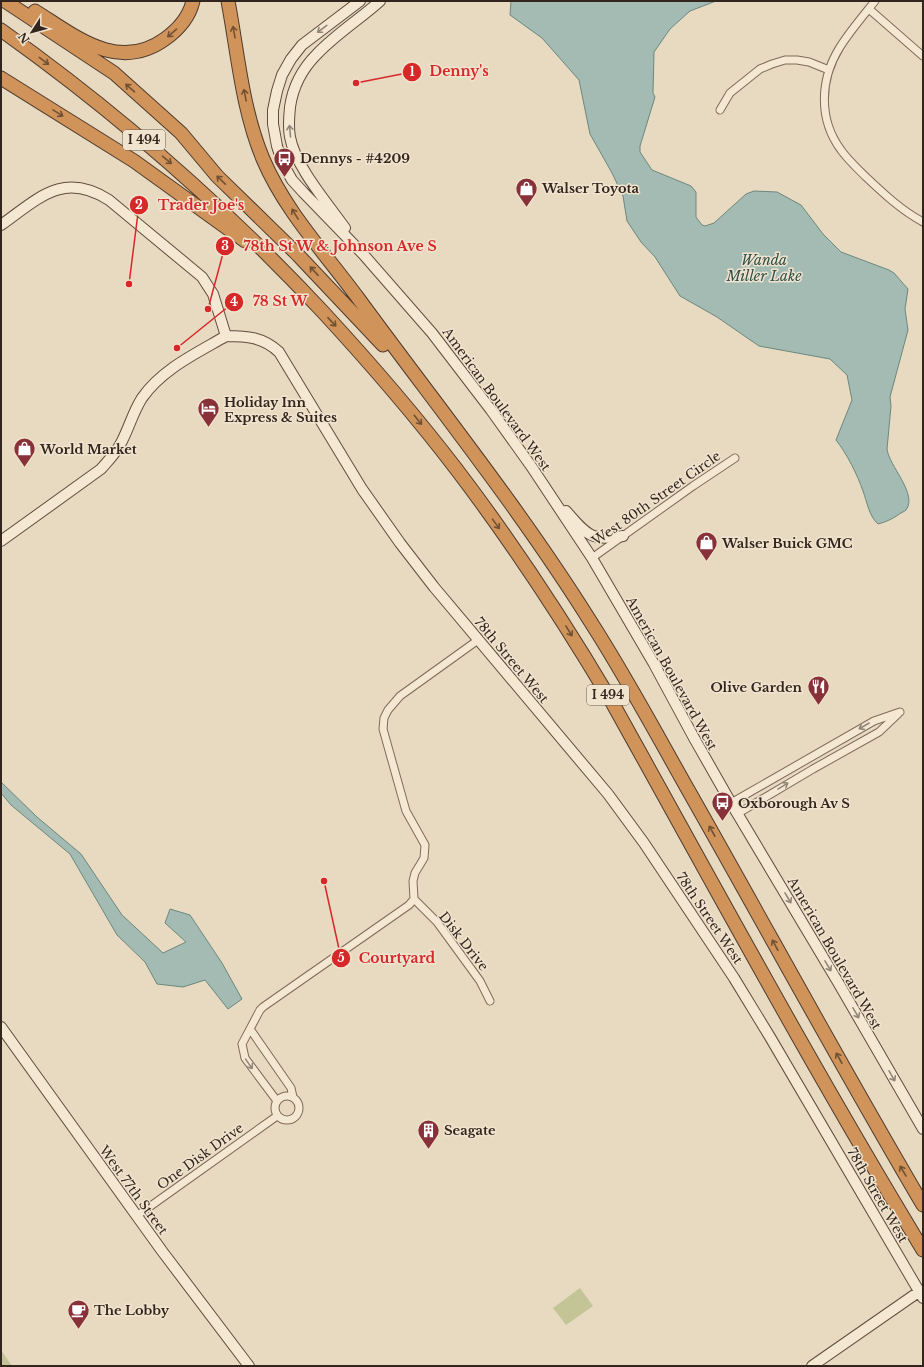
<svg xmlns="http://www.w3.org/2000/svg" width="924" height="1367" viewBox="0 0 924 1367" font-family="'Libre Baskerville',serif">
  <rect width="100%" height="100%" fill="#e8d9c1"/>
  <path fill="#c3c596" d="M580,1288l13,18 -27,19 -13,-17z
    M1,1350l11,16h-11z"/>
  <path fill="#a3bbb2" stroke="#6b887e" d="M511,1h205l-26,10 -20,18 -16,23 -1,41 2,4 -15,49v6l12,18 39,16 5,6v25l6,8 3,1 9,-3 32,-29 8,-3 23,1 24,13 22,29 18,18 48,18 5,3 14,16 -3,20 3,21 -18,67 1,9 -4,43c2,17 31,45 19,61 -2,2 -6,3 -8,5 -6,4 -12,7 -20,9 -9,-8 -11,-22 -15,-33 -6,-17 -16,-37 -27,-51l16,-40 -5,-25 -17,-16 -71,-13 -42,-29 -37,-21 -25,-39 -14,-15 -14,-21 -4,-25 -11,-23 -22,-39 -11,-54 -37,-42 -32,-23z
    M1,782l36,35 44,37 41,61 41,38 23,-11 -21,-19 5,-14 20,6 32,48 20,36 -14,10 -23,-29 -22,7 -26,-3 -12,-22 -28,-27 -47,-81 -59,-49 -10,-12z"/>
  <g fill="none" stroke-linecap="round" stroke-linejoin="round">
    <defs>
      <path id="street" d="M875,1c-12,15 -25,30 -35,46 -20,32 -22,72 1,103 7,10 16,18 25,27 18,17 35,33 57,45
        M869,9l54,47
        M720,110l10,-17 30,-24 12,-5 13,-4h12l12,2 20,8
        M592,558l101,-72 42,-28
        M731,803l143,-82 26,-9
        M737,814l76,-45 66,-37 19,-18
        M414,899l23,23 43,59 10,20
        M250,1029l41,59 2,9
        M275 1108a12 12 0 1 1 24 0a12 12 0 1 1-24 0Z
        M277,1101l-32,-43 -3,-14 18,-34 3,-3 146,-102 5,-6 -1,-18 2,-8 9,-15 1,-13 -19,-34 -23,-82 1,-11 4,-8 12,-14 78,-56
        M138,1215l139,-99"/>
      <path id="secondary" d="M360,1l-58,44 -11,14 -9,16 -5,16 -4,19v14l4,22 6,18 9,16 11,12 60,62 69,79 59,77 40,56 61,92 62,106 40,74 37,65 108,181 84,145
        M1,225c38,-27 62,-54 108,-25l93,77 11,17 13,42
        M345,228c-17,-24 -50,-62 -55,-91 -2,-10 -1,-20 0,-30 3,-21 12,-38 27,-53 19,-20 43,-35 63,-53
        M226,336c21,0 37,1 53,16l83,137 38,54 34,44 174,207 36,49 90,135 36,59 153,261
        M566,511c20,23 25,31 57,25
        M1,541l100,-72c7,-8 15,-16 20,-26 8,-15 12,-31 21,-45 20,-29 55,-45 84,-62
        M1,1027l161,224 87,115
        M812,1366l108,-75"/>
      <path id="highway" d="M5,1l109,72 67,60 36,43 81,79 85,90
        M228,1c10,53 14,108 35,158 22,52 62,94 95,139 79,108 163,212 234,326 34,53 64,109 95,164 79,139 155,280 236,417
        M35,11c40,25 83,62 130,28 14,-10 24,-21 28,-38
        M1,30c118,84 223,176 322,282 47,51 92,103 134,158 57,75 108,153 156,234 102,183 201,367 310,546
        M1,78l133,83 111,80"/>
    </defs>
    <use href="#street" stroke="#806b5a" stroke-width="9"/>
    <use href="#secondary" stroke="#614d3e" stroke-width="12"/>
    <use href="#highway" stroke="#4e3b2e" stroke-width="15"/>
    <use href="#street" stroke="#f4e8d3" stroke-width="7"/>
    <use href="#secondary" stroke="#f4e8d3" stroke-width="10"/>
    <use href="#highway" stroke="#d09359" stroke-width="13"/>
  </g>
  <defs><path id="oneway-shaft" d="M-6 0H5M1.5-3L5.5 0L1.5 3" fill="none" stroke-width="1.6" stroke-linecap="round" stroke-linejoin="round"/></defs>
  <g stroke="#928678">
    <use href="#oneway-shaft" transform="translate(322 29) rotate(143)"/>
    <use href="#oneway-shaft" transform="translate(290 131) rotate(-95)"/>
    <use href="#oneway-shaft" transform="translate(864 726) rotate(150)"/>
    <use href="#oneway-shaft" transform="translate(783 786) rotate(-31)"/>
    <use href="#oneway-shaft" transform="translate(788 898) rotate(59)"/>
    <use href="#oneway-shaft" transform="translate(828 966) rotate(59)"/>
    <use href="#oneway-shaft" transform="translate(856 1013) rotate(60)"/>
    <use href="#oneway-shaft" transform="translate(249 1064) rotate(55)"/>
    <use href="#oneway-shaft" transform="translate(892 1076) rotate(60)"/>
  </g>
  <g stroke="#715135">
    <use href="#oneway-shaft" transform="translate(234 32) rotate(-100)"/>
    <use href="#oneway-shaft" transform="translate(172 33) rotate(139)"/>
    <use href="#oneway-shaft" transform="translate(44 61) rotate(37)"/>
    <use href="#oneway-shaft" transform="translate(130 88) rotate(-139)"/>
    <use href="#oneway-shaft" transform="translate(245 95) rotate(-101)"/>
    <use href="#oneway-shaft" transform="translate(58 113) rotate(32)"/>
    <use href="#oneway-shaft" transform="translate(167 160) rotate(40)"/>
    <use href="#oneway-shaft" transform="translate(221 180) rotate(-136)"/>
    <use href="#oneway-shaft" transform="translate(295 214) rotate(-122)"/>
    <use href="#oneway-shaft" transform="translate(314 271) rotate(-133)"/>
    <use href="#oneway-shaft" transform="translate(332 322) rotate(47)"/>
    <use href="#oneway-shaft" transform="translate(418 420) rotate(51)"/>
    <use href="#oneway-shaft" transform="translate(496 524) rotate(54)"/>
    <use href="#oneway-shaft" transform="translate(569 631) rotate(58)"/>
    <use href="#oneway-shaft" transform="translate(712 831) rotate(-119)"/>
    <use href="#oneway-shaft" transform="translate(775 945) rotate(-119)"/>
    <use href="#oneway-shaft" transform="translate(839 1058) rotate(-119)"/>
    <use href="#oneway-shaft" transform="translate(903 1171) rotate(-121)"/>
  </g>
  <defs>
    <symbol id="bus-pin" viewBox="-11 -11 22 30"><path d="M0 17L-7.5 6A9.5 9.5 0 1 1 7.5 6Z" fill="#883138" stroke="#f1e4cf"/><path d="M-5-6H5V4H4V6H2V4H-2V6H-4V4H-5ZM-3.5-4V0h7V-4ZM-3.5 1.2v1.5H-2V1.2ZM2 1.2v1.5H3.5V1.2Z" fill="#fff"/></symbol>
    <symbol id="shop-pin" viewBox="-11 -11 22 30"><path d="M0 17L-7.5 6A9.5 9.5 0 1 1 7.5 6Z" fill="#883138" stroke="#f1e4cf"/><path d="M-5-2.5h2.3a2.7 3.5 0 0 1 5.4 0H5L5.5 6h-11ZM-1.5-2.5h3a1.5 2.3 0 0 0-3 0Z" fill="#fff"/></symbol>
    <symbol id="hotel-pin" viewBox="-11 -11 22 30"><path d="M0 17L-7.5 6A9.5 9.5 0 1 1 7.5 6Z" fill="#883138" stroke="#f1e4cf"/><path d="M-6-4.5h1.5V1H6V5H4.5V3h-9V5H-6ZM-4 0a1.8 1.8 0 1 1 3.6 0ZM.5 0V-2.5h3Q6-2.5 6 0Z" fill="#fff"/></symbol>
    <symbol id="restaurant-pin" viewBox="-11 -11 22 30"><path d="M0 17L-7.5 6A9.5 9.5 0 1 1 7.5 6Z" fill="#883138" stroke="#f1e4cf"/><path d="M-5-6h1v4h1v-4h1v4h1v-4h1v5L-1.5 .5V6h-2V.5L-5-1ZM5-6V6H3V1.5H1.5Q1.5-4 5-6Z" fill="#fff"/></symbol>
    <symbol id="building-pin" viewBox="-11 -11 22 30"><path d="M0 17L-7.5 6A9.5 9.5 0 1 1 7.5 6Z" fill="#883138" stroke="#f1e4cf"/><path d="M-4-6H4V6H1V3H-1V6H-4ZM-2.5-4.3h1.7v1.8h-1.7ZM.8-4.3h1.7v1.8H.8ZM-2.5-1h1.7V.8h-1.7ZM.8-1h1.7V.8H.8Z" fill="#fff"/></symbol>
    <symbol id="cafe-pin" viewBox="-11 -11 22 30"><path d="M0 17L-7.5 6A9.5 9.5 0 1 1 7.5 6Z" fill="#883138" stroke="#f1e4cf"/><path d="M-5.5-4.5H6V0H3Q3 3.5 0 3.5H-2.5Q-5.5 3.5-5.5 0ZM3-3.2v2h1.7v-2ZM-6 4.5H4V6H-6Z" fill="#fff"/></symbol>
  </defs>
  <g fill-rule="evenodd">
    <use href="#bus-pin" x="272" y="146" width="25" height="34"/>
    <use href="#shop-pin" x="514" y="176" width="25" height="34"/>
    <use href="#hotel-pin" x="196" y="396" width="25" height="34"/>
    <use href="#shop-pin" x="12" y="436" width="25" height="34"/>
    <use href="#shop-pin" x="694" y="530" width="25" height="34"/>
    <use href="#restaurant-pin" x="806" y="674" width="25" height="34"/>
    <use href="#bus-pin" x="710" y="790" width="25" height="34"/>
    <use href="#building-pin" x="416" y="1118" width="25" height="34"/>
    <use href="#cafe-pin" x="66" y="1298" width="25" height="34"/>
  </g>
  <g text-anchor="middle" stroke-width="3" stroke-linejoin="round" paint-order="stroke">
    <g fill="#f1e4cf" stroke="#6b5e52" stroke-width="1">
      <rect x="123" y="130" width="42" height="20" rx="3"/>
      <rect x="587" y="685" width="42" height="20" rx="3"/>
    </g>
    <g font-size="12" font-weight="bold" fill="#31251d">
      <text x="144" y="144">I 494</text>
      <text x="608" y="699">I 494</text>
    </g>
    <g font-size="13" font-weight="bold" fill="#31251d" stroke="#f1e4cf" text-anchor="start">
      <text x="300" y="163">Dennys - #4209</text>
      <text x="542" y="193">Walser Toyota</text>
      <text x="224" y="407">Holiday Inn<tspan x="224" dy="15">Express &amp; Suites</tspan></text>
      <text x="40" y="454">World Market</text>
      <text x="722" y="548">Walser Buick GMC</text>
      <text x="802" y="692" text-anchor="end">Olive Garden</text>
      <text x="738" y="808">Oxborough Av S</text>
      <text x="444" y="1135">Seagate</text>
      <text x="94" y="1315">The Lobby</text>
    </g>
    <g font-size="13" fill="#31251d" stroke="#f1e4cf">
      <text transform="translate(497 399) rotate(54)" y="5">American Boulevard West</text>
      <text transform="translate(656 498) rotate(-35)" y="5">West 80th Street Circle</text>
      <text transform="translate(512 660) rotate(50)" y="5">78th Street West</text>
      <text transform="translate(672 673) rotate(61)" y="5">American Boulevard West</text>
      <text transform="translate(710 918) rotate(56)" y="5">78th Street West</text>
      <text transform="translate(464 941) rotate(52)" y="5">Disk Drive</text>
      <text transform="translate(835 953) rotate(60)" y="5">American Boulevard West</text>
      <text transform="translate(200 1156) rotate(-36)" y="5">One Disk Drive</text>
      <text transform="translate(134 1190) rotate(54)" y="5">West 77th Street</text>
      <text transform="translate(878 1195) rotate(60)" y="5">78th Street West</text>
    </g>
    <g font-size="14" font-style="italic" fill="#2e4f4a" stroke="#f1e4cf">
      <text x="764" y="265">Wanda<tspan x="764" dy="16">Miller Lake</tspan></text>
    </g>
  </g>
  <path fill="none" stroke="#d62828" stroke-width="1.5" d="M356 83L412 72M129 284L139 205M208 309L225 246M177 348L234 302M324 881L341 958"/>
  <g fill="#d62828" stroke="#f1e4cf" stroke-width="1.5">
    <circle cx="356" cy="83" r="4"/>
    <circle cx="129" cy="284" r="4"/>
    <circle cx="208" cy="309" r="4"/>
    <circle cx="177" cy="348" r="4"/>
    <circle cx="324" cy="881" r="4"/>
    <circle cx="412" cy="72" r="10"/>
    <circle cx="139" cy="205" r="10"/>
    <circle cx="225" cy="246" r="10"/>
    <circle cx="234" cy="302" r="10"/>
    <circle cx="341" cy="958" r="10"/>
  </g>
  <g font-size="12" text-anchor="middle" font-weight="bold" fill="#fff">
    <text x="412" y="76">1</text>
    <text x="139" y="209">2</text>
    <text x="225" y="250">3</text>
    <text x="234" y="306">4</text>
    <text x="341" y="962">5</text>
  </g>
  <g font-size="14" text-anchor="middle" font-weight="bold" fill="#d62828" stroke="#f1e4cf" stroke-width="3" stroke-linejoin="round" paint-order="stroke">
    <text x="459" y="76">Denny's</text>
    <text x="201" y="210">Trader Joe's</text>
    <text x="340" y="251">78th St W &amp; Johnson Ave S</text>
    <text x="280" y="306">78 St W</text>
    <text x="397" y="963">Courtyard</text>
  </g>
  <rect width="924" height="1367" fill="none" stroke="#31251d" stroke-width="4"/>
  <g transform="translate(32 32) rotate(234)" stroke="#f1e4cf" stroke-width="3" paint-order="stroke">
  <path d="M0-3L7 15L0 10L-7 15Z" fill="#31251d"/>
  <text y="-6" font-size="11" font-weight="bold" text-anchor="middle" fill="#31251d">N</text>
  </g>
</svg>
